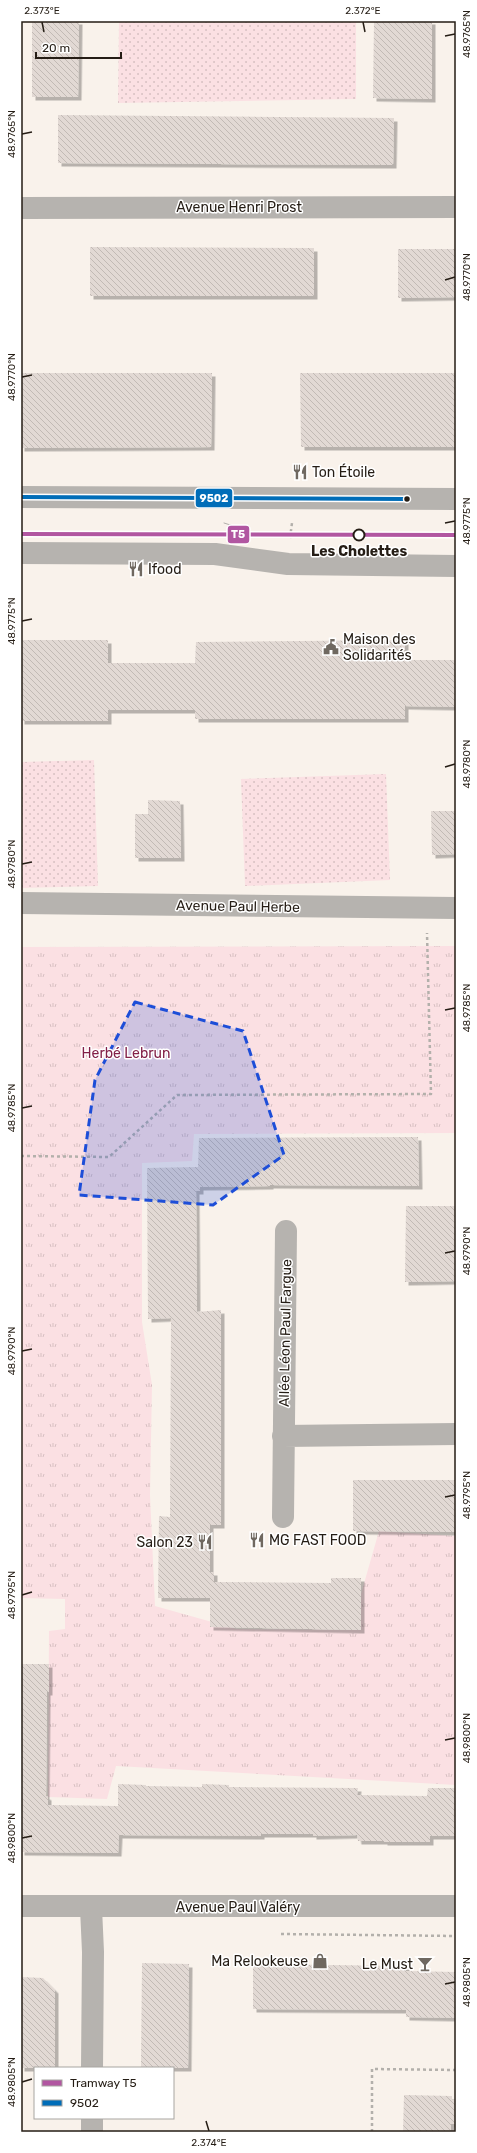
<svg xmlns="http://www.w3.org/2000/svg" width="477" height="2153" viewBox="0 0 477 2153" font-family="Rubik,sans-serif">
  <defs>
    <pattern id="park-tufts" width="24" height="20" patternUnits="userSpaceOnUse"><rect width="24" height="20" fill="#fbe0e3"/><path d="M3 7l-1-3M5 7V3M7 7l1-3M15 17l-1-3M17 17v-4M19 17l1-3" fill="none" stroke="#d7c0c2"/></pattern>
    <pattern id="garden-dots" width="8" height="8" patternUnits="userSpaceOnUse"><rect width="8" height="8" fill="#fbe0e3"/><path d="M2 2h.1M6 6h.1" fill="none" stroke="#d7c0c2" stroke-width="1.8" stroke-linecap="round"/></pattern>
    <pattern id="building-back-hatch" width="6" height="6" patternUnits="userSpaceOnUse"><rect width="6" height="6" fill="#e2d9d4"/><path d="M-1 5l2 2M0 0l6 6M5-1l2 2" fill="none" stroke="#c2bab5"/></pattern>
    <filter id="shadow"><feDropShadow dx="3.5" dy="3.5" stdDeviation="0" flood-color="#0004"/></filter>
  </defs>
  <rect width="100%" height="100%" fill="#f9f2eb"/>
  <path fill="url(#park-tufts)" d="M456,946v187l-262,1 -2,27 -50,2v159l10,63 -2,110 5,111 82,23 124,1v-36l18,-63 77,5v249l-340,-19 -9,33 -59,-2 1,-166 16,-2v-30l-44,-1v-290l2,-22 -2,-1v-338z"/>
  <path fill="url(#garden-dots)" d="M119,21h237v78l-238,4z
    M94,760l4,126 -77,2v-126z
    M386,774l4,106 -145,6 -4,-107z"/>
  <path fill="url(#building-back-hatch)" filter="url(#shadow)" d="M32,21h47l-1,76h-46z
    M374,21h58v78l-59,-1z
    M58,115l336,3 -1,47 -335,-2z
    M90,247l224,1v48h-224z
    M398,249h58v48l-58,1z
    M21,373h191l-1,74 -190,1z
    M300,373h156v74h-155z
    M21,640h87v23h87l1,-21 209,-2v20h51v47l-51,-1v13h-210v-9h-87v11h-87z
    M148,800l32,1 1,57h-46v-44h13z
    M431,811h25v43l-24,1z
    M418,1137l1,49 -149,-1v1l-70,1v4h-4l1,121 24,-2v215h-11v47h4v10l117,1v-5h30v52l-151,-3v-29h-52l1,-82 11,1 1,-199 -23,1 -1,-151 51,-1 1,-29z
    M406,1206h50v75l-51,1z
    M353,1480h103v52l-103,-1z
    M21,1664h28v28h-2l-1,104 2,1v8l70,1v-22l28,1v1l56,1v-3l27,1v2l129,1 -1,7 70,1 1,-8h28v48h-26v6h-46v-1h-26l-1,-6 -44,1v-2h-52v2l-142,-1 -1,18 -97,-1z
    M142,1963l47,1 -1,104h-47z
    M253,1964l153,2v5l50,1v46l-50,-1v-7l-153,-1z
    M21,1977l22,1 12,12v78h-34z
    M404,2095l48,1v4h4v24h-5v8h-48z"/>
  <g fill="none" stroke-linecap="round" stroke-linejoin="round">
    <path stroke="#b3b0ab" stroke-width="2.5" stroke-dasharray="3 3" stroke-linecap="butt" d="M290,538l2,-15
      M21,1156l88,1 68,-62 254,-1 -4,-161
      M281,1934l175,2
      M372,2132v-63l84,1"/>
    <path stroke="#b6b3af" stroke-width="22" d="M21,208l435,-1
      M21,497l435,2
      M21,553l194,1 73,10 168,2
      M21,903l435,5
      M283,1436l173,-2
      M283,1517l3,-286
      M21,1906h435
      M91,1908l2,44 -1,116
      M92,2132v-14"/>
    <path stroke="#b2aeaa" stroke-width="1" d="M224,523l38,12"/>
    <defs>
      <path id="bus-1" d="M21,497l386,2"/>
    </defs>
    <use href="#bus-1" stroke="#fff" stroke-width="7"/>
    <use href="#bus-1" stroke="#006db8" stroke-width="4"/>
    <defs>
      <path id="tram-1" d="M21,534l435,1"/>
    </defs>
    <use href="#tram-1" stroke="#fff" stroke-width="7"/>
    <use href="#tram-1" stroke="#b156a1" stroke-width="4"/>
  </g>
  <path fill="#1d4ed8" fill-opacity="0.2" stroke="#1d4ed8" stroke-width="3" stroke-dasharray="8 5" stroke-linejoin="round" d="M135,1002l108,29 41,124 -71,50 -134,-10 16,-115z"/>
  <path fill="none" stroke="#251d15" stroke-width="1.5" d="M42,22l2,10M363,22l2,10M445,36l10,-2M22,134l10,-2M445,280l10,-3M22,377l10,-2M445,523l10,-2M22,621l10,-2M445,767l10,-3M22,864l10,-2M445,1010l10,-2M22,1108l10,-2M445,1253l10,-2M22,1351l10,-2M445,1497l10,-2M22,1595l10,-3M445,1740l10,-2M22,1838l10,-2M445,1984l10,-2M22,2082l10,-3M206,2121l3,10"/>
  <defs>
    <symbol id="restaurant-bare" viewBox="-9 -9 18 18"><path d="M-5-6h1v4h1v-4h1v4h1v-4h1v5L-1.5 .5V6h-2V.5L-5-1ZM5-6V6H3V1.5H1.5Q1.5-4 5-6Z" fill="#6f6860" stroke="#fff" stroke-width="2.5" paint-order="stroke"/></symbol>
    <symbol id="civic-bare" viewBox="-9 -9 18 18"><path d="M-.6-6.5H3V-4.5H.6V-3L4-1V1h2V6H-6V1h2V-1L-.6-3ZM-1.2 2.5V6h2.4V2.5Z" fill="#6f6860" stroke="#fff" stroke-width="2.5" paint-order="stroke"/></symbol>
    <symbol id="shop-bare" viewBox="-9 -9 18 18"><path d="M-5-2.5h2.3a2.7 3.5 0 0 1 5.4 0H5L5.5 6h-11ZM-1.5-2.5h3a1.5 2.3 0 0 0-3 0Z" fill="#6f6860" stroke="#fff" stroke-width="2.5" paint-order="stroke"/></symbol>
    <symbol id="bar-bare" viewBox="-9 -9 18 18"><path d="M-6-5H6L.8 .8V4.5H3.5V6h-7V4.5H-.8V.8Z" fill="#6f6860" stroke="#fff" stroke-width="2.5" paint-order="stroke"/></symbol>
  </defs>
  <g fill-rule="evenodd">
    <use href="#restaurant-bare" x="289" y="461" width="22" height="22"/>
    <use href="#restaurant-bare" x="125" y="558" width="22" height="22"/>
    <use href="#civic-bare" x="320" y="636" width="22" height="22"/>
    <use href="#restaurant-bare" x="246" y="1529" width="22" height="22"/>
    <use href="#restaurant-bare" x="194" y="1531" width="22" height="22"/>
    <use href="#shop-bare" x="309" y="1950" width="22" height="22"/>
    <use href="#bar-bare" x="414" y="1953" width="22" height="22"/>
  </g>
  <circle fill="#251d15" stroke="#fff" stroke-width="1.5" cx="407" cy="499" r="3.5"/>
  <circle fill="#fff" stroke="#251d15" stroke-width="2" cx="359" cy="535" r="5.5"/>
  <g text-anchor="middle" stroke-width="3" stroke-linejoin="round" paint-order="stroke">
    <g font-size="14" fill="#251d15" stroke="#fff">
      <text x="239" y="212">Avenue Henri Prost</text>
      <text transform="translate(238 906) rotate(1)" y="5">Avenue Paul Herbe</text>
      <text transform="translate(285 1333) rotate(-89)" y="5">Allée Léon Paul Fargue</text>
      <text x="238" y="1912">Avenue Paul Valéry</text>
    </g>
    <g font-size="14" fill="#251d15" stroke="#fff" text-anchor="start">
      <text x="312" y="477">Ton Étoile</text>
      <text x="148" y="574">Ifood</text>
      <text x="343" y="644">Maison des<tspan x="343" dy="16">Solidarités</tspan></text>
      <text x="269" y="1545">MG FAST FOOD</text>
      <text x="193" y="1547" text-anchor="end">Salon 23</text>
      <text x="308" y="1966" text-anchor="end">Ma Relookeuse</text>
      <text x="413" y="1969" text-anchor="end">Le Must</text>
    </g>
    <g font-size="14" font-weight="bold" fill="#251d15" stroke="#fff">
      <text x="359" y="556">Les Cholettes</text>
    </g>
    <g font-size="14" fill="#822048" stroke="#fff">
      <text x="126" y="1058">Herbé Lebrun</text>
    </g>
  </g>
  <g stroke="#fff" stroke-width="1.5">
    <rect x="195" y="488" width="38" height="20" rx="4" fill="#006db8"/>
    <rect x="227" y="525" width="23" height="19" rx="4" fill="#b156a1"/>
  </g>
  <g font-size="11" text-anchor="middle" font-weight="bold" fill="#fff">
    <text x="214" y="502">9502</text>
    <text x="238" y="538">T5</text>
  </g>
  <rect width="477" height="2153" fill="none" stroke="#ffffff" stroke-width="44"/>
  <rect x="34" y="2067" width="140" height="52" fill="#ffffff" stroke="#a8a5a1"/>
  <rect x="42" y="2080" width="20" height="6" fill="#b156a1" stroke="#a8a5a1"/>
  <text x="70" y="2087" font-size="12" fill="#251d15">Tramway T5</text>
  <rect x="42" y="2100" width="20" height="6" fill="#006db8" stroke="#a8a5a1"/>
  <text x="70" y="2107" font-size="12" fill="#251d15">9502</text>
  <path d="M36 52v6h85v-6" fill="none" stroke="#251d15" stroke-width="2"/>
  <text x="42" y="52" font-size="12" fill="#251d15" stroke="#ffffff" stroke-width="3" paint-order="stroke">20 m</text>
  <rect x="22" y="22" width="433" height="2109" fill="none" stroke="#251d15" stroke-width="1.5"/>
  <g font-size="10" text-anchor="middle" fill="#251d15">
    <text x="42" y="14">2.373°E</text>
    <text x="363" y="14">2.372°E</text>
    <text transform="translate(466 34) rotate(-90)" y="4">48.9765°N</text>
    <text transform="translate(11 134) rotate(-90)" y="4">48.9765°N</text>
    <text transform="translate(466 277) rotate(-90)" y="4">48.9770°N</text>
    <text transform="translate(11 377) rotate(-90)" y="4">48.9770°N</text>
    <text transform="translate(466 521) rotate(-90)" y="4">48.9775°N</text>
    <text transform="translate(11 621) rotate(-90)" y="4">48.9775°N</text>
    <text transform="translate(466 764) rotate(-90)" y="4">48.9780°N</text>
    <text transform="translate(11 864) rotate(-90)" y="4">48.9780°N</text>
    <text transform="translate(466 1008) rotate(-90)" y="4">48.9785°N</text>
    <text transform="translate(11 1108) rotate(-90)" y="4">48.9785°N</text>
    <text transform="translate(466 1251) rotate(-90)" y="4">48.9790°N</text>
    <text transform="translate(11 1351) rotate(-90)" y="4">48.9790°N</text>
    <text transform="translate(466 1495) rotate(-90)" y="4">48.9795°N</text>
    <text transform="translate(11 1595) rotate(-90)" y="4">48.9795°N</text>
    <text transform="translate(466 1738) rotate(-90)" y="4">48.9800°N</text>
    <text transform="translate(11 1838) rotate(-90)" y="4">48.9800°N</text>
    <text transform="translate(466 1982) rotate(-90)" y="4">48.9805°N</text>
    <text transform="translate(11 2082) rotate(-90)" y="4">48.9805°N</text>
    <text x="209" y="2146">2.374°E</text>
  </g>
</svg>
